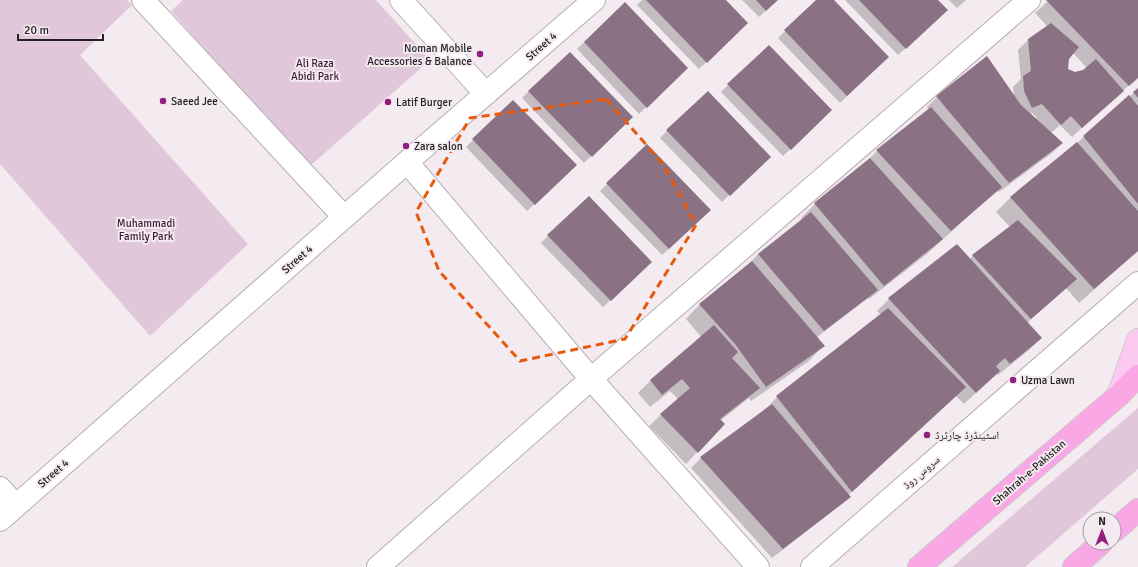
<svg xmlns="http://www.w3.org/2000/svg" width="1138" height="567" viewBox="0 0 1138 567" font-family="Signika,'Noto Naskh Arabic',sans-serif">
  <rect width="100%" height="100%" fill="#f4ebf1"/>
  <path fill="#e1c7da" d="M0,0h127l5,5 -52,50 168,189 -98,92 -150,-172z
    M183,0h193l54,60 -121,107 -138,-156z
    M1138,408v61l-113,98h-73z"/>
  <path fill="#0003" fill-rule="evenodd" d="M642,0h82l23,23 -48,46 -62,-64z
    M742,0h35l-18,17z
    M817,0h16l47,64 -40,39 -62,-65z
    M845,0h92l2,17 -41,38z
    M949,0h17l-9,8z
    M1049,0h89v77l-66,60 -12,-12 -9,8 11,10 -10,10 -53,39 -2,-2 -70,64 -58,45 -1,-1 -52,40 7,8 -14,15 -58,40 -2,-3 -29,23 3,3 -37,40 -37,-38 29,-27 -8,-8 -20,16 -12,-14 12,-12 51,-44 -15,-18 14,-15 49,-40 9,-10 44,-34 -1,-2 14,-14 50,-41 12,-12 52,-41 -2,-3 10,-10 49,-39 28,38 -1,-9 8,-8 -3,-29 10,-10 20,-13 -13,-14zM1073,53l14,15 -3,3 -9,2 -8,-3 1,-12zM1032,113l5,5 -1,1 -6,-5z
    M625,4l55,71 -41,39 -62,-65z
    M728,85l96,32 -41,39 -62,-64z
    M1138,89v162l-59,52 -13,-15 -39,35 14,15 -12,12 -31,25 -2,-1 -32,30 -8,-8 -108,99 1,1 -10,10 -67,52 -81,-90 10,-10 62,-46 14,-15 104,-82 -4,-4 12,-12 80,-40 41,-32 -14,-15 15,-15 66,-54z
    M529,91l102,26 -47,46 -62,-65z
    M513,101l55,71 -41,39 -61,-64z
    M667,131l96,32 -41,39 -62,-64z
    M647,145l56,72 -41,38 -62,-64z
    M548,236l103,26 -48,45 -62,-64z"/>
  <path fill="#8a7183" d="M646,0h80l22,23 -41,40z
    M756,0h22l-12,11z
    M816,0h18l55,57 -42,39 -63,-66z
    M859,0h79l10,10 -42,39z
    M1046,0h92v78l-9,8z
    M625,2l63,66 -41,40 -63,-66z
    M1051,23l28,24 -10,12 -1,10 7,3 8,-2 13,-11 28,32 -42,37 -11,-12 -10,9 -19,-21 -10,4 -8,-17 -1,-15 8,-5 -3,-32z
    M769,45l63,65 -41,40 -64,-66z
    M570,52l63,65 -41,40 -64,-66z
    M987,56l34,49 42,38 -54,40 -73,-87z
    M1138,88v10l-5,-6z
    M708,91l63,66 -41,39 -64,-66z
    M1129,95l9,11v98l-55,-68z
    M513,100l64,65 -42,40 -63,-66z
    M931,107l71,80 -51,44 -75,-81z
    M1077,142l61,69v40l-44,38 -84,-92z
    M647,144l64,66 -42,39 -63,-66z
    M870,158l73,81 -59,47 -70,-83z
    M589,196l63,66 -41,39 -64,-66z
    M811,212l67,78 -54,41 -66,-77z
    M1018,220l59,59 -46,40 -59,-64z
    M957,244l85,94 -32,26 -5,-6 -9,8 4,5 -24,22 -88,-95z
    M752,261l73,85 -59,41 -31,-43 -36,-40z
    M888,308l78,79 -114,105 -76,-96z
    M714,325l24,27 -6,6 28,30 -40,31 5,5 -27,29 -38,-39 30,-26 -8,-9 -20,16 -12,-15z
    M772,404l79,93 -68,52 -83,-92z"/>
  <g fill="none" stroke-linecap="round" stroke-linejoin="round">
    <defs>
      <path id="minor" d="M143,0l201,217
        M401,0l85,94
        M407,162l184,217 167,188
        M0,488l16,18
        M0,520l407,-358 187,-162
        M378,567l213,-188 438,-379
        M812,567l326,-284"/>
      <path id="major" d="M1118,396l20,-56"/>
      <path id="highway" d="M1114,531l24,-21
        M919,567l199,-171 20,-20
        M1074,567l27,-24"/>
    </defs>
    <use href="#minor" stroke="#b7afb5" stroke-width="24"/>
    <use href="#major" stroke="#cbcaca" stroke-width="24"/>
    <use href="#highway" stroke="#cbcaca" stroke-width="24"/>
    <use href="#minor" stroke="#fff" stroke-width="22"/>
    <use href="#major" stroke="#fccaf0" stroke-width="22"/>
    <use href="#highway" stroke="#faa7e6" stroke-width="22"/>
  </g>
  <path fill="none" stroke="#e8590c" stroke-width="3" stroke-dasharray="8 5" stroke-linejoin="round" d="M606,99l57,65 33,61 -71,114 -105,22 -81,-90 -23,-59 54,-94z"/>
  <g fill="#921f7f" stroke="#f4ebf1" stroke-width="1.5">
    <circle cx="480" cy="54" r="4"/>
    <circle cx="163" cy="101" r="4"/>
    <circle cx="388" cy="102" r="4"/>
    <circle cx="406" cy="146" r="4"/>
    <circle cx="1013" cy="380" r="4"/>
    <circle cx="927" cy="435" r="4"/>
  </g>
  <g text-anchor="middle" stroke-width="4" stroke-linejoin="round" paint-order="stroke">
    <g font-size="11" fill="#252124" stroke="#f4ebf1">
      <text transform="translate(541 46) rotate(-41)" y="4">Street 4</text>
      <text transform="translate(297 259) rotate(-41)" y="4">Street 4</text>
      <text transform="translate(921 472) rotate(-41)" y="4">سروس روڈ</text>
      <text transform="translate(1029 472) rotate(-41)" y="4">Shahrah-e-Pakistan</text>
      <text transform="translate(53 473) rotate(-41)" y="4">Street 4</text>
    </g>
    <g font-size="11" fill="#252124" stroke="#f4ebf1" text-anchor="start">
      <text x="472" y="52" text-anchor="end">Noman Mobile<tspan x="472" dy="13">Accessories &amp; Balance</tspan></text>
      <text x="171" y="105">Saeed Jee</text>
      <text x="396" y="106">Latif Burger</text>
      <text x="414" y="150">Zara salon</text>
      <text x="1021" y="384">Uzma Lawn</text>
      <text x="935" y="439">اسٹینڈرڈ چارٹرڈ</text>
    </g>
    <g font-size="11" fill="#3f1a37" stroke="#f4ebf1">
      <text x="315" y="67">Ali Raza<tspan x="315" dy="13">Abidi Park</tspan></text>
      <text x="146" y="227">Muhammadi<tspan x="146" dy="13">Family Park</tspan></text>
    </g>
  </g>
  <g transform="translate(1102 531)"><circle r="19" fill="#f4ebf1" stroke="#a19a9f"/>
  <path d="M0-3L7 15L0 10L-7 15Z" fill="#921f7f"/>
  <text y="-6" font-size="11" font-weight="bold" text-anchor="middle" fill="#252124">N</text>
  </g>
  <path d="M18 34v6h85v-6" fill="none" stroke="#252124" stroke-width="2"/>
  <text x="24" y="34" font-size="12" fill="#252124" stroke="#f4ebf1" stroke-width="3" paint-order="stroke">20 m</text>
</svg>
